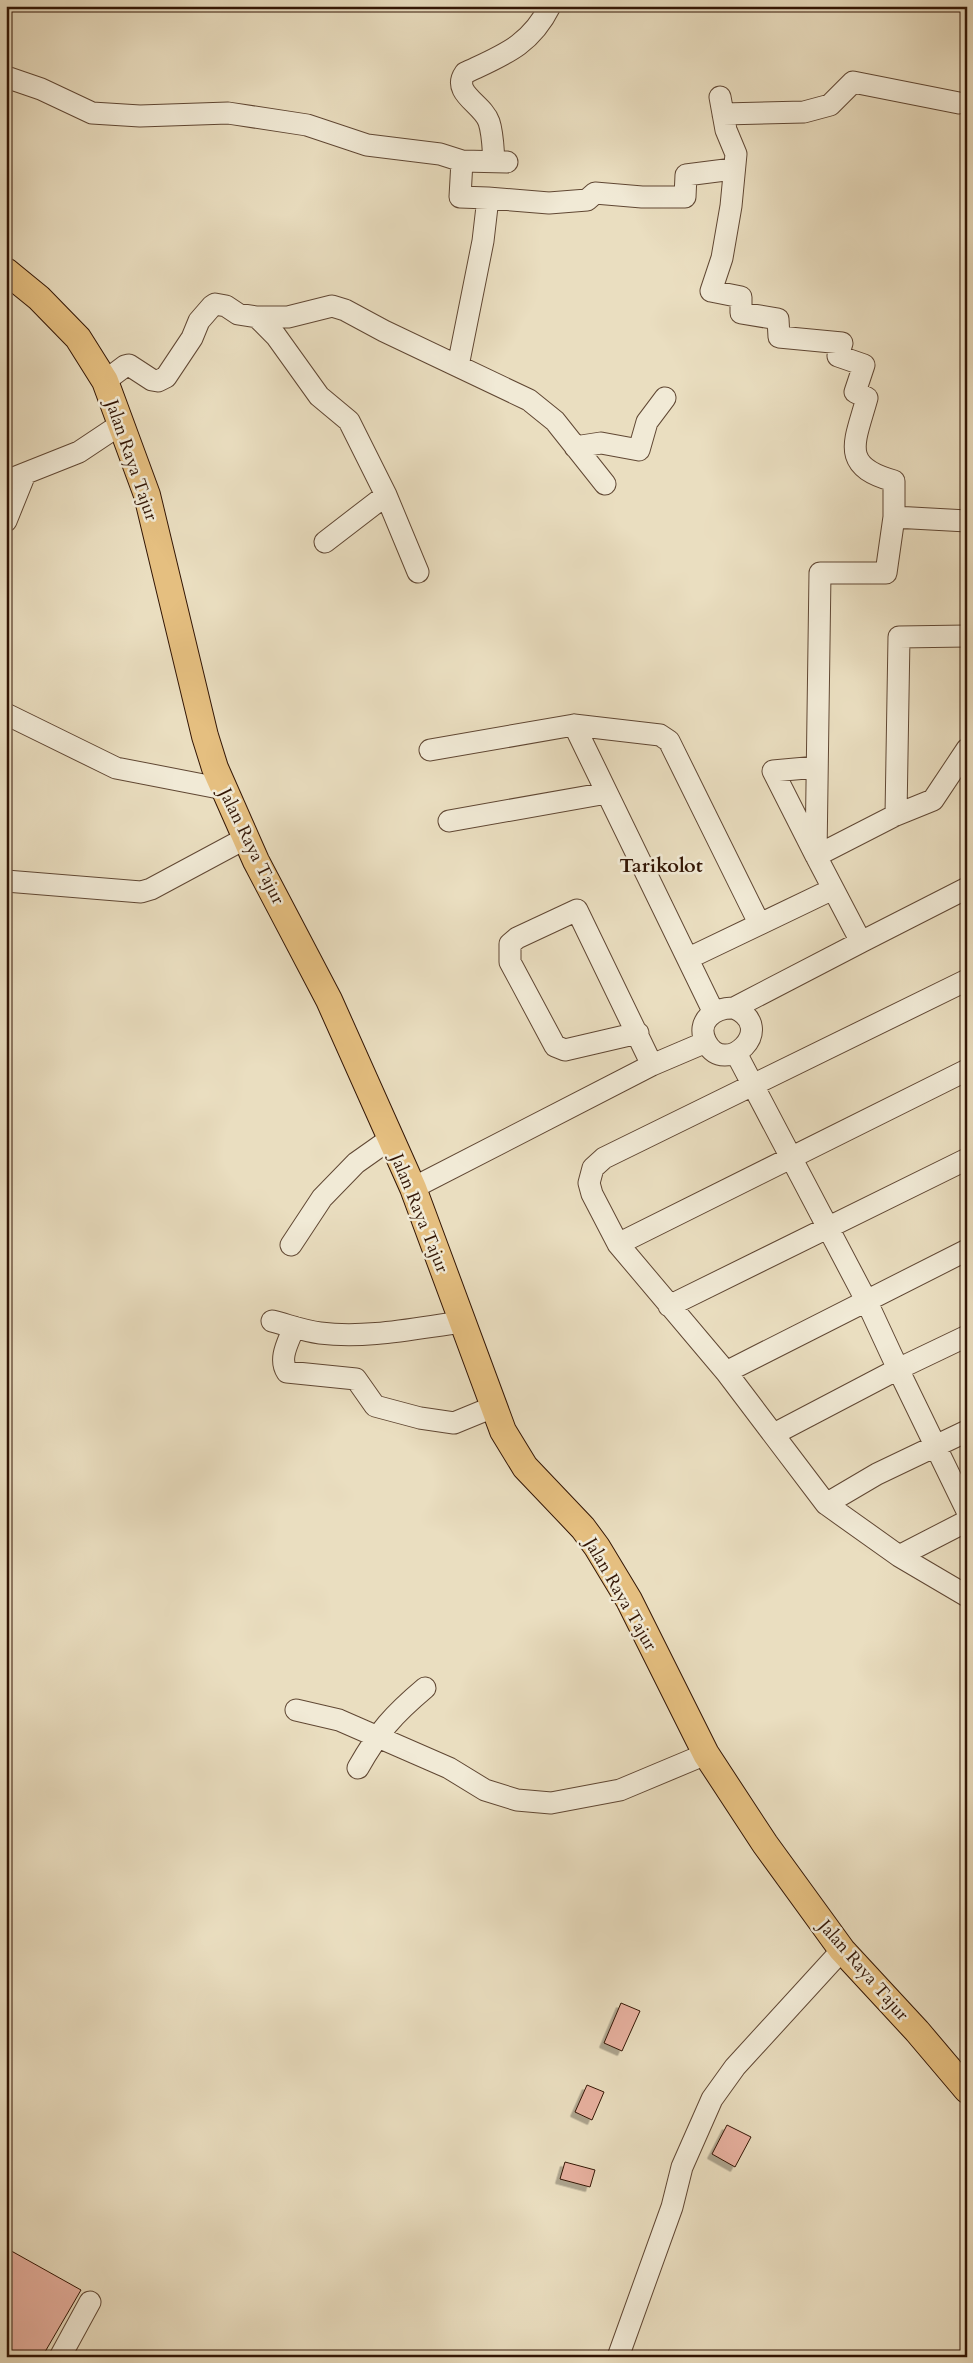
<svg xmlns="http://www.w3.org/2000/svg" width="973" height="2363" viewBox="0 0 973 2363" font-family="Cardo,serif">
  <defs>
    <filter id="shadow"><feDropShadow dx="-4.5" dy="4.5" stdDeviation="0" flood-color="#0004"/></filter>
  </defs>
  <rect width="100%" height="100%" fill="#eadec0"/>
  <filter id="stains"><feTurbulence type="fractalNoise" baseFrequency=".004" numOctaves="4"/><feColorMatrix values="0 0 0 0 .2 0 0 0 0 .09 0 0 0 0 .02 0 0 0 .5 -.17"/></filter>
  <radialGradient id="worn" r=".72"><stop offset=".6" stop-color="#630" stop-opacity="0"/><stop offset="1" stop-color="#630" stop-opacity=".3"/></radialGradient>
  <path fill="#e8b1a0" stroke="#321504" filter="url(#shadow)" d="M621,2003l19,8 -18,40 -18,-8z
    M587,2085l17,7 -12,28 -17,-8z
    M727,2125l24,12 -16,30 -23,-13z
    M565,2162l30,8 -5,17 -30,-8z
    M6,2248l75,42 -39,67h-36z"/>
  <g fill="none" stroke-linecap="round" stroke-linejoin="round">
    <defs>
      <path id="minor" d="M6,77l35,12 51,24 48,3 88,-3 79,12 60,20 73,9 22,7 45,1
        M720,97l6,33 10,24 -5,52 -9,52 -11,33 30,6v16l37,6 1,18 63,6 -4,13 26,9 -9,27 12,6c-12,44 -28,68 27,83v36l-8,56h-66l-4,283 45,86 -127,66c-19,-1 -39,13 -28,34 19,37 73,-14 28,-34
        M723,114l81,-2 26,-7 23,-23 106,21
        M462,161l-2,36 28,1
        M494,161c-1,-12 -1,-27 -5,-39 -6,-18 -38,-29 -24,-49 38,-18 65,-27 85,-67
        M257,317l19,19 43,60 30,25 37,74 32,77
        M458,366l25,-125 5,-43 61,5 38,-3 8,-7 47,4h43l1,-22 47,-6
        M105,381l20,-15 4,-1 23,15 6,1 8,-4 26,-39 7,-17 13,-15 3,-2 11,2 12,8 19,3h31l44,-11 13,4 39,21 145,69 26,21 50,63
        M575,447l26,-4 38,7 8,-28 18,-24
        M6,481l73,-29 42,-28
        M894,517l73,4
        M6,521l19,-47
        M325,542l61,-47
        M6,714l110,54 108,21
        M574,725l139,286
        M430,750l144,-25 86,10 9,6 90,182
        M817,767l-44,4 43,85 80,-41 37,-15 34,-51
        M896,815l3,-178 68,-1
        M449,821l158,-28
        M6,881l135,11 10,-3 95,-51
        M861,942l106,-54
        M689,958l144,-69
        M638,1033l-73,17 -10,-4 -45,-84v-18l7,-6 60,-28 75,155
        M736,1053l130,247 32,69 -124,65
        M413,1188l239,-123 54,-23
        M618,1244l349,-174
        M291,1245l31,-47 34,-35 34,-24
        M669,1306l298,-147
        M272,1321c16,4 32,10 48,12 47,6 96,-5 142,-11
        M294,1327c-5,14 -16,31 -7,45l69,7 19,27 45,12 34,5 39,-16
        M967,1336l-69,33 69,142
        M726,1372l241,-122
        M967,1431l-90,43 -51,30 73,52 68,40
        M826,1504l-100,-132 -108,-128 -26,-50 -3,-11 4,-15 11,-10 363,-178
        M899,1556l68,-35
        M296,1710l43,10 110,48 36,22 32,10 34,3 69,-13 86,-36
        M358,1768c21,-37 35,-53 67,-80
        M60,2357l30,-55
        M618,2357l54,-150 10,-40 30,-68 23,-32 107,-117"/>
      <path id="major" d="M6,271l33,27 39,40 27,43 42,114 58,241 10,32 41,93 73,139 84,188 90,243 22,36 58,61 14,19 32,53 77,154 59,90 77,106 75,81 50,59"/>
    </defs>
    <use href="#minor" stroke="#604733" stroke-width="23"/>
    <use href="#major" stroke="#321504" stroke-width="28"/>
    <use href="#minor" stroke="#f1ead6" stroke-width="21"/>
    <use href="#major" stroke="#e5bf80" stroke-width="26"/>
  </g>
  <g text-anchor="middle" stroke-width="5" stroke-linejoin="round" paint-order="stroke">
    <g font-size="18" fill="#321504" stroke="#f1ead6">
      <text transform="translate(132 460) rotate(71)" y="6">Jalan Raya Tajur</text>
      <text transform="translate(252 846) rotate(64)" y="6">Jalan Raya Tajur</text>
      <text transform="translate(420 1213) rotate(68)" y="6">Jalan Raya Tajur</text>
      <text transform="translate(621 1594) rotate(60)" y="6">Jalan Raya Tajur</text>
      <text transform="translate(864 1970) rotate(49)" y="6">Jalan Raya Tajur</text>
    </g>
    <g font-size="20" font-weight="bold" fill="#321504" stroke="#f1ead6">
      <text x="661" y="872">Tarikolot</text>
    </g>
  </g>
  <rect width="973" height="2363" fill="none" stroke="#eadec0" stroke-width="25"/>
  <rect x="8" y="8" width="958" height="2348" fill="none" stroke="#321504" stroke-width="2.5"/>
  <rect x="12" y="12" width="948" height="2338" fill="none" stroke="#321504"/>
  <rect width="100%" height="100%" filter="url(#stains)"/>
  <rect width="100%" height="100%" fill="url(#worn)"/>
</svg>
